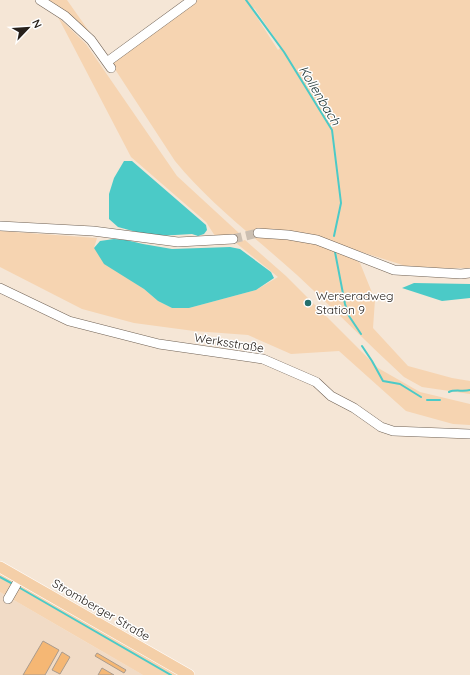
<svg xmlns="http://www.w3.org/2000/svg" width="470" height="675" viewBox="0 0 470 675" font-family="Quicksand,sans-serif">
  <rect width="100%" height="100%" fill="#f5e6d6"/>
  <path fill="#f1dbc6" d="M0,592l84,49 59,34h-143z"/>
  <path fill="#f6d4b1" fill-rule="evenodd" d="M46,0h21l26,37z
    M185,0h285v268h-58l-63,-20 -3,6 14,9 15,37 -2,28 35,38 44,12 18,3v13l-48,-7 -18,-10c-36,-33 -71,-69 -107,-102 -41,-37 -87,-71 -122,-114l-68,-104zM249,5l6,4 26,38 -3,3z
    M58,17l28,27 91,132 63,58 -25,2 -9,-14 -75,-65z
    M0,231l97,7 -3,10 38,33 12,8 14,12 14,7h17l67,-18 22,-13 -42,-34 9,-3 41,36 92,92 42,24 50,12v21l-17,-1 -47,-13 -67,-60 -48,3 -43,-19 -54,-4 -60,-8 -52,-14 -82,-42z
    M0,572l179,103h-36l-143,-83z"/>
  <path fill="#4bcac7" d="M124,161h8l74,64 1,5 -3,4 -6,2 -6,-2 -34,2 -18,-3 -22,-6 -9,-8v-25l5,-16z
    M114,239l12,1 17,4 29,5 58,-2 10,2 31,23 3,6 -18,12 -67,18h-17l-14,-7 -14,-12 -40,-25 -10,-16 6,-7z
    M414,283l56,1v14l-28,3 -40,-13z"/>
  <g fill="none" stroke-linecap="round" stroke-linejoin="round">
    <path stroke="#4bcac7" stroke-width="2" d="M246,0l38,52 48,78 9,73 -7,33
      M335,252l10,52 4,12 12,18
      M362,346l10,15 11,20 17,3 21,13
      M449,392c6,-3 14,0 21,-2
      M427,400h13
      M0,577l13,7
      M20,588l151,87"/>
  </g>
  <path fill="#f5b774" stroke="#aa9b8d" d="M43,641l16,9 -14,25h-22z
    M62,652l8,5 -10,17 -8,-4z
    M97,653l29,17 -2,3 -29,-17z
    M102,668l12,7h-16z"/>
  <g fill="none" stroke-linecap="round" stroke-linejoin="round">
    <path stroke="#ccbfb1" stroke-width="9" stroke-dasharray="9 4.5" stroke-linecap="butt" d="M233,239l25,-6"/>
    <defs>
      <path id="minor" d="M40,0l25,16 26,24 20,28
        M107,62l85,-62
        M0,226l93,5 85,11 55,-3
        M258,233l30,2 29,5 77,30 67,4 9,-1
        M0,288l69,33 90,23 104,15 53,23 15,14 23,12 27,19 12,4 77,3
        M8,599l12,-21"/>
      <path id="major" d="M0,567l189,108"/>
    </defs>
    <use href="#minor" stroke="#706255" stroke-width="10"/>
    <use href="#major" stroke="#fff" stroke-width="12"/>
    <use href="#minor" stroke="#fff" stroke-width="9"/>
    <use href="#major" stroke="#f4cfa8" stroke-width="11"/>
  </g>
  <circle fill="#246f6d" stroke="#fff" stroke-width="1.5" cx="308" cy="303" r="4"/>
  <g text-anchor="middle" stroke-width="3" stroke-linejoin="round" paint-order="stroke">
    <g font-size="12" fill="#27211c" stroke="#fff" text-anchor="start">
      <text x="316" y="300">Werseradweg<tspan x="316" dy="14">Station 9</tspan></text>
    </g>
    <g font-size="12" fill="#27211c" stroke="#fff">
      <text transform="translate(229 343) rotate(9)" y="4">Werksstraße</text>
      <text transform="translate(101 610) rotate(30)" y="4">Stromberger Straße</text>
    </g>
    <g font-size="13" font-style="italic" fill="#192f2e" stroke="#fff">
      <text transform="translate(320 95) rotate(59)" y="5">Kollenbach</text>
    </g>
  </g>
  <g transform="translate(28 28) rotate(65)" stroke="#ffffff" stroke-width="3" paint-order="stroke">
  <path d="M0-3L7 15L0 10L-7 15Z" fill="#27211c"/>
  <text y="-6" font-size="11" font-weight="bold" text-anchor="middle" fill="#27211c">N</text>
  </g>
</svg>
